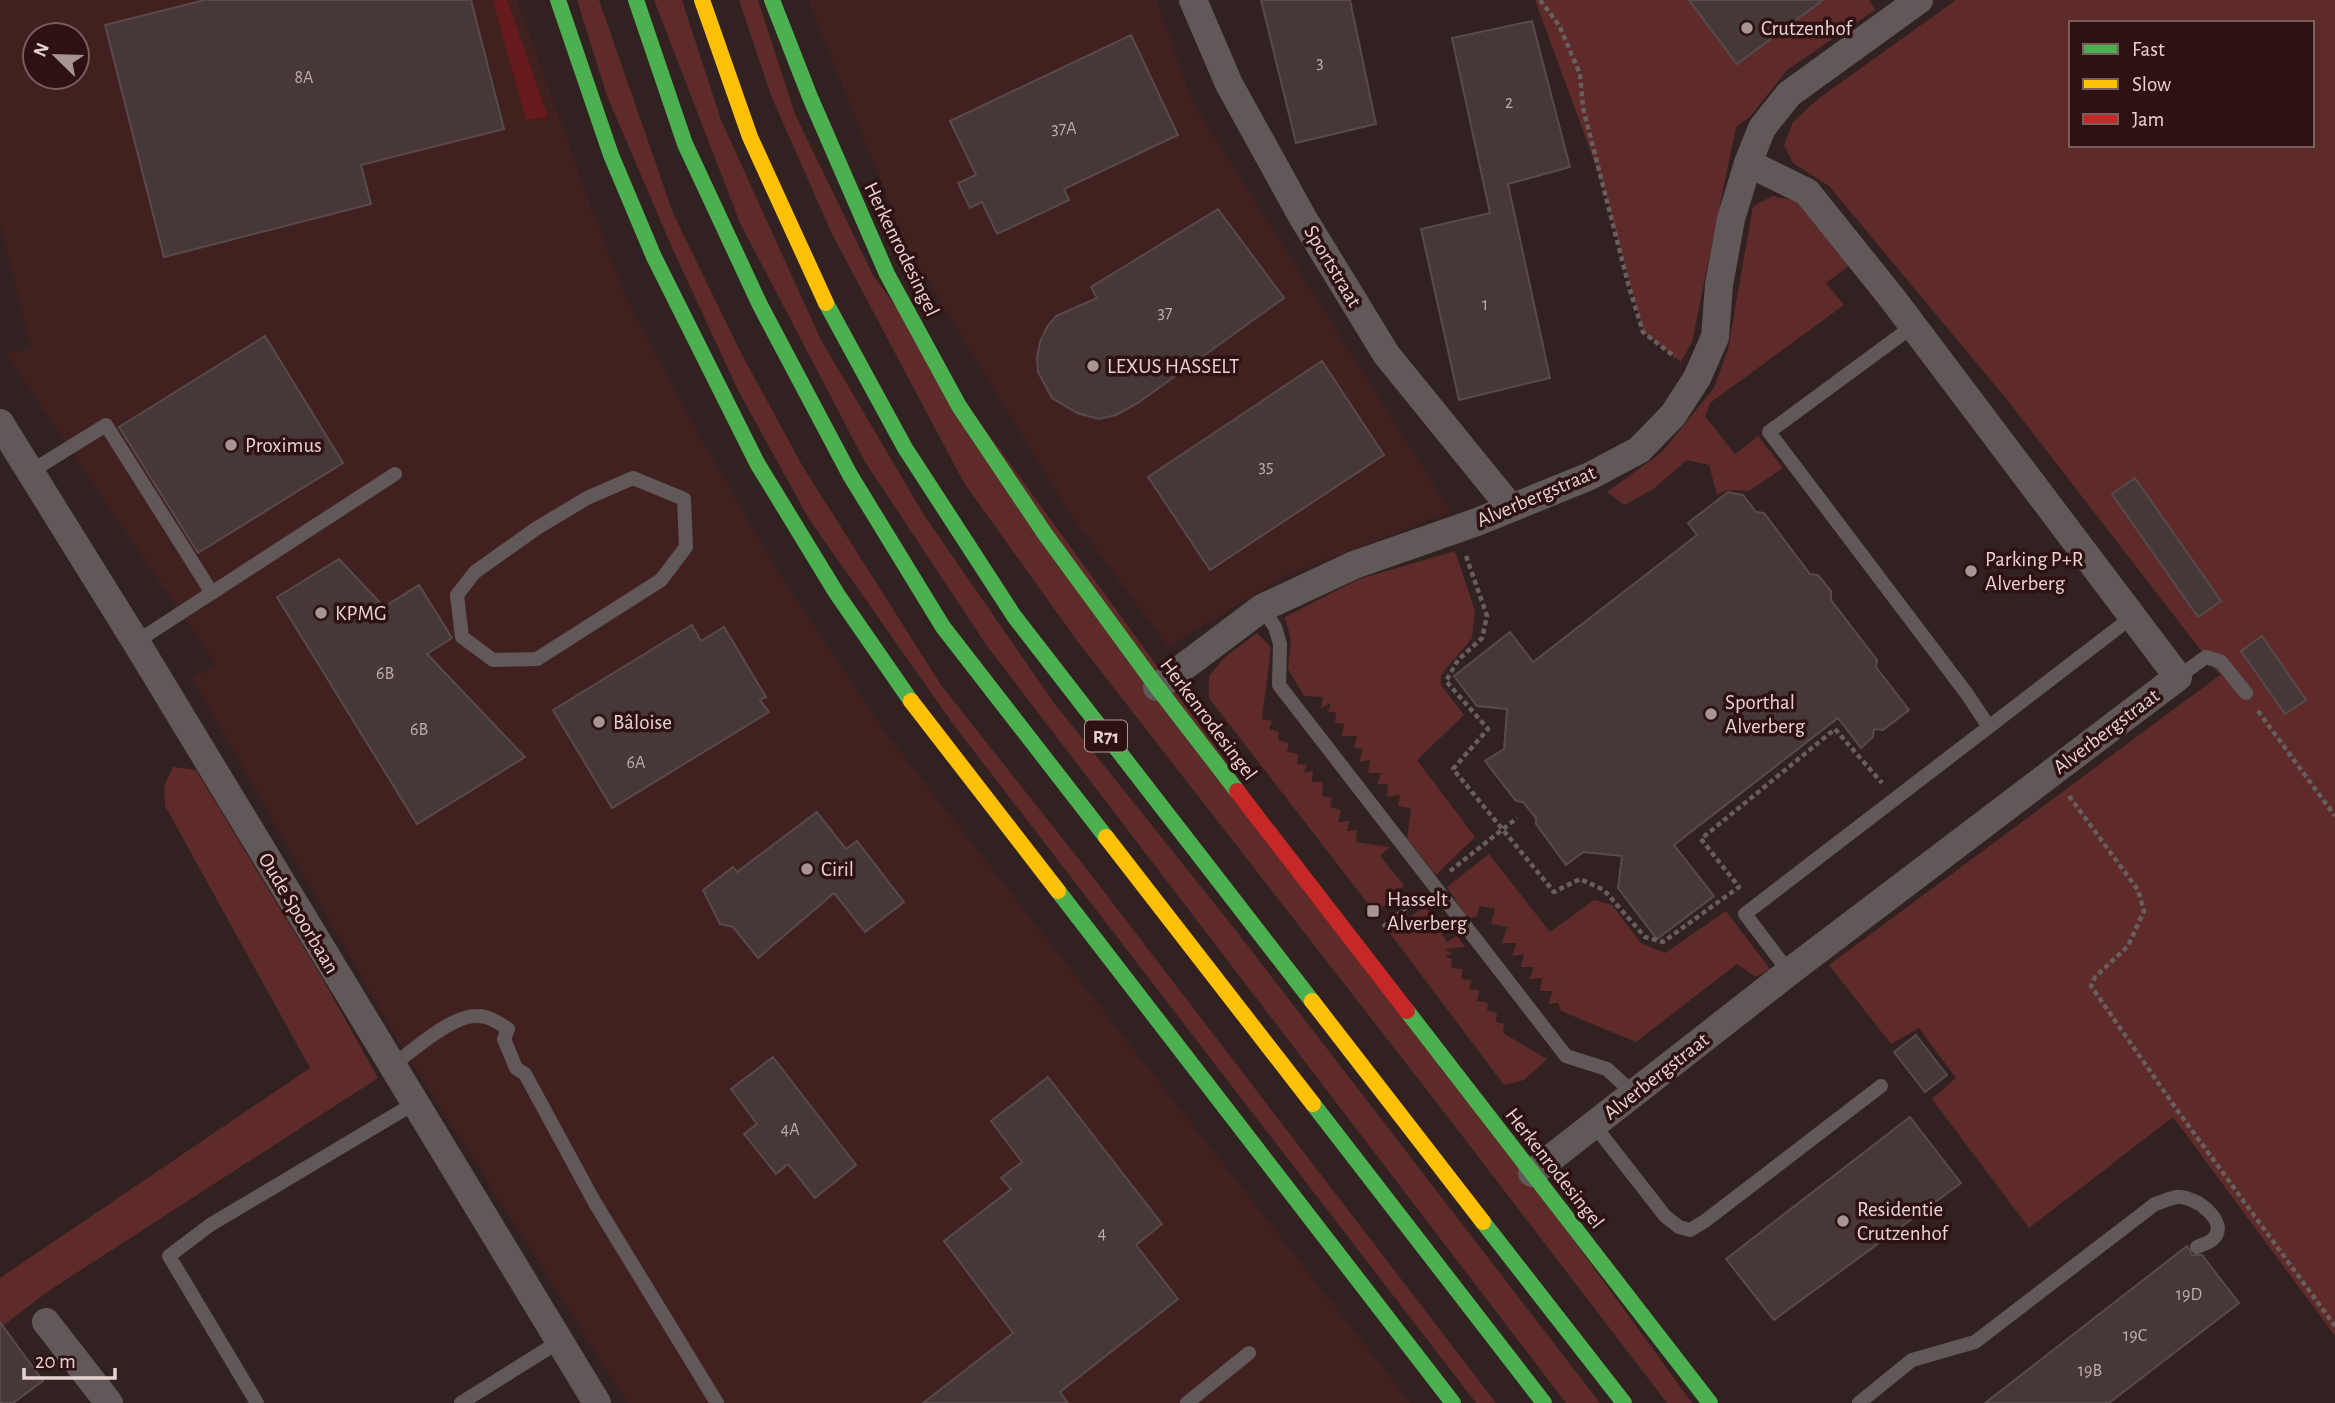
<svg xmlns="http://www.w3.org/2000/svg" width="2335" height="1403" viewBox="0 0 2335 1403" font-family="'Alegreya Sans',sans-serif">
  <rect width="100%" height="100%" fill="#312120"/>
  <path fill="#41211f" fill-rule="evenodd" d="M0,0h517l76,212 35,89 65,123 85,148 104,156 529,675h-783l-233,-367 -203,-358 23,-14 -209,-310 25,-6 -31,-124zM35,35h42v42h-42z
    M808,0h349l34,99 260,413 -166,64 -117,71 -97,-132 -163,-266z"/>
  <path fill="#5e2b2a" fill-rule="evenodd" d="M577,0h22l74,213 68,140 62,114 138,218 148,187 407,531h-20l-523,-679 -144,-205 -70,-127 -66,-142 -66,-154z
    M654,0h28l39,120 100,220 103,175 130,188 180,225 366,475h-34l-579,-757 -122,-184 -125,-239z
    M739,0h19l37,114 78,161 819,1128h-25l-230,-300 -362,-465 -111,-155 -132,-249 -60,-136z
    M1535,0h334l6,10 -88,60 -37,47 -14,10 -44,215 -11,20 -38,-30 -40,-147z
    M1956,0h379v1336l-162,-219 -144,111 -97,-129 24,-21 -37,-50 -28,16 -62,-79 391,-290 -215,-278 -176,-211 -36,-23 -9,-18 9,-23 26,-24zM2071,23h241v122h-241z
    M1773,196l24,5 52,65 -23,17 18,22 -134,98 -5,13 30,38 23,-18 25,32 -34,23 -22,-1 -10,5 -8,-30 -22,-5 -35,30 -28,15 -17,-13 55,-40 52,-64 14,-39 25,-143z
    M1455,551l20,60 -3,27 -31,37v10l23,30 -47,45 58,77 -39,38 -29,-36 4,-31 -13,-2 2,-11 -13,2 1,-13h-11l4,-11h-13l2,-13 -11,2 4,-13 -9,-2 3,-11h-15l2,-12 -9,-1 1,-11h-8l3,-9 -10,5 2,-11 -19,-1 -16,-27 3,-29 -6,-23 74,-38z
    M1257,633l14,14 -9,72 10,2 -3,8 10,3 -1,8 11,3 -2,9 11,2 -1,10 10,1 -3,7 9,-1 -1,11h11l-1,14 10,2 -2,9 11,3 -3,12 11,-1 -2,10 10,-1 -1,12 34,5 -10,9 24,29 -28,29 -167,-216v-22l16,-19z
    M173,767l23,3 126,208 56,100 -328,212 -50,38v-50l310,-210 -145,-262 -1,-20z
    M1489,854l61,78 44,-32 18,5 29,38 24,10 61,-42 44,58 -14,8 -19,-13 -101,78 -75,-31 -3,-8 -10,1 5,-13h-13l2,-13 -13,1 5,-12h-13l3,-13 -12,2 5,-13h-15l5,-16 -16,-3 4,-15 -15,-3 -3,10 -6,2 -6,-4 -18,-27z
    M1425,906l22,36 10,-6 8,11 -20,2 7,5 -7,2 7,3 -1,9 12,1 -2,10 11,1 -3,9 10,1 -2,11 11,2 -1,7 10,3 -1,9 8,2 -1,9 44,26 -23,21 -20,5 -115,-153z"/>
  <path fill="#671b1d" d="M493,0h14l41,117 -22,3z"/>
  <path fill="#463837" stroke="#584a4a" stroke-width="2" d="M205,0h266l33,129 -143,36 10,39 -207,53 -59,-232z
    M1261,0h89l26,124 -80,19z
    M1689,0h134l-86,64z
    M1532,21l38,146 -62,17 42,194 -91,22 -38,-171 69,-16 -38,-175z
    M1131,35l47,100 -114,54 5,11 -72,34 -15,-32 -12,6 -12,-25 18,-8 -26,-54z
    M1218,209l66,89 -146,105 -22,12 -17,4 -22,-6 -25,-15 -14,-26 -1,-15 3,-15 7,-15 9,-11 41,-18 -6,-11z
    M265,336l78,127 -145,90 -79,-126z
    M1322,361l62,94 -174,115 -62,-93z
    M2135,478l86,123 -23,16 -86,-123z
    M1728,492l15,3 13,17 8,1 46,61 8,1 13,16v9l46,60 -1,7 33,43 -26,20 -9,-1 -1,8 -12,11 -23,-30 -164,127 40,51 -57,43 -39,-51 4,-32 -39,-4 -17,13 -30,-41v-6l-13,-16 -7,-1 -31,-40 19,-12 3,-40 -30,-3 -23,-30 56,-44 23,30 164,-127 -9,-12z
    M339,559l45,48 35,-22 33,53 -25,16 98,103 -108,67 -140,-227z
    M692,625l9,16 23,-14 42,70 -6,3 9,12 -157,96 -59,-98z
    M2262,636l44,64 -21,14 -44,-63z
    M817,812l29,37 11,-8 47,61 -39,30 -31,-39 -76,65 -25,-31 -13,-3 -17,-34 30,-23 4,5z
    M1916,1035l31,40 -22,17 -31,-40z
    M773,1057l83,108 -41,33 -27,-34 -12,10 -32,-40 13,-10 -26,-35z
    M1048,1077l114,147 -26,21 42,54 -118,93 8,11h-145l90,-70 -69,-92 67,-52 -10,-11 21,-16 -31,-41z
    M1910,1117l51,66 -187,137 -48,-61z
    M2187,1246l5,9h10l37,48 -130,100h-124z
    M0,1322l43,59 -30,22h-13z"/>
  <g fill="none" stroke-linecap="round" stroke-linejoin="round">
    <path stroke="#675f5f" stroke-width="4.5" stroke-dasharray="5 3.5" stroke-linecap="butt" d="M1540,0l19,25 21,49 3,34 46,179 14,45 32,25
      M1466,556l21,60 -5,22 -24,22 -12,21 42,48 -35,40 101,123 26,-13 24,11 41,47 18,5 76,-55 -38,-48 134,-110 47,54
      M2258,711l77,105
      M2069,796l69,94 6,21 -16,35 -33,31 -4,9 86,124 158,216
      M1450,871l67,-53
      M1383,927l33,-28"/>
    <path stroke="#615959" stroke-width="14" d="M1913,326l-144,106 198,262 22,33
      M30,472l76,-47 106,168
      M633,478l51,21 2,48 -25,33 -124,79 -44,1 -31,-23 -5,-42 18,-23 62,-44 50,-30z
      M1262,608l13,19 5,17 -1,41 287,371 41,13 27,25
      M136,642l259,-168
      M2178,677l28,-20 15,5 25,31
      M1789,972l-44,-58 387,-297
      M392,1066c20,-15 61,-52 86,-50 11,0 21,7 30,13l-4,10 12,29 9,6 70,129 122,200
      M1594,1125l71,91 14,11 11,3 15,-9 176,-135
      M257,1403l-88,-147 41,-31 205,-122
      M461,1403l99,-62
      M1187,1403l62,-50
      M1859,1403l53,-43 63,-18 180,-138c7,-2 15,-6 22,-7 18,-2 55,26 35,43 -4,3 -11,5 -15,7"/>
    <path stroke="#615959" stroke-width="28" d="M1193,0l36,84 74,134 83,136 125,154
      M0,423l136,219 461,761
      M1157,687l105,-79 92,-43 123,-43 113,-46 49,-26 34,-35 24,-37 18,-41 4,-52 12,-66 17,-56 14,-35 27,-34 130,-94
      M1532,1173l257,-201 389,-295 -286,-379 -85,-106 -59,-29
      M46,1322l63,81"/>
    <path stroke="#4caf50" stroke-width="16" d="M558,0l53,155 43,102 103,206 80,131 74,107
      M636,0l49,144 75,161 90,170 93,152 163,210
      M772,0l38,97 77,177 72,132 86,128 112,153 80,104
      M826,303l79,145 109,168 298,385
      M1058,891l395,512
      M1407,1011l303,392
      M1313,1104l231,299
      M1483,1222l141,181"/>
    <path stroke="#ffc107" stroke-width="16" d="M702,0l48,137 76,166
      M911,701l147,190
      M1106,837l207,267
      M1312,1001l171,221"/>
    <path stroke="#c62828" stroke-width="16" d="M1237,791l170,220"/>
  </g>
  <g fill="#a79593" stroke="#2d1211" stroke-width="2.5">
    <circle cx="1747" cy="28" r="7"/>
    <circle cx="1093" cy="366" r="7"/>
    <circle cx="231" cy="445" r="7"/>
    <circle cx="1971" cy="571" r="7"/>
    <circle cx="321" cy="613" r="7"/>
    <circle cx="1711" cy="714" r="7"/>
    <circle cx="599" cy="722" r="7"/>
    <circle cx="807" cy="869" r="7"/>
    <rect x="1366" y="904" width="14" height="14" rx="3.5"/>
    <circle cx="1843" cy="1221" r="7"/>
  </g>
  <g text-anchor="middle" stroke-width="7" stroke-linejoin="round" paint-order="stroke">
    <g font-size="18" fill="#beacaa">
      <text x="1320" y="68">3</text>
      <text x="304" y="83">8A</text>
      <text x="1509" y="108">2</text>
      <text x="1064" y="134">37A</text>
      <text x="1485" y="310">1</text>
      <text x="1165" y="318">37</text>
      <text x="1266" y="472">35</text>
      <text x="385" y="679">6B</text>
      <text x="419" y="735">6B</text>
      <text x="636" y="768">6A</text>
      <text x="790" y="1135">4A</text>
      <text x="1102" y="1239">4</text>
      <text x="2189" y="1300">19D</text>
      <text x="2135" y="1341">19C</text>
      <text x="2090" y="1376">19B</text>
    </g>
    <rect fill="#2d1211" stroke="#ae9997" stroke-width="2" x="1085" y="720.5" width="42" height="31" rx="5"/>
    <g font-size="19" font-weight="bold" fill="#e6d3d1">
      <text x="1106" y="743">R71</text>
    </g>
    <g font-size="21" fill="#e6d3d1" stroke="#2d1211" text-anchor="start">
      <text x="1761" y="35">Crutzenhof</text>
      <text x="1107" y="373">LEXUS HASSELT</text>
      <text x="245" y="452">Proximus</text>
      <text x="1985" y="566">Parking P+R<tspan x="1985" dy="24">Alverberg</tspan></text>
      <text x="335" y="620">KPMG</text>
      <text x="1725" y="709">Sporthal<tspan x="1725" dy="24">Alverberg</tspan></text>
      <text x="613" y="729">Bâloise</text>
      <text x="821" y="876">Ciril</text>
      <text x="1387" y="906">Hasselt<tspan x="1387" dy="24">Alverberg</tspan></text>
      <text x="1857" y="1216">Residentie<tspan x="1857" dy="24">Crutzenhof</tspan></text>
    </g>
    <g font-size="21" fill="#e6d3d1" stroke="#2d1211">
      <text transform="translate(902 249) rotate(64)" y="7">Herkenrodesingel</text>
      <text transform="translate(1333 266) rotate(59)" y="7">Sportstraat</text>
      <text transform="translate(1536 496) rotate(-23)" y="7">Alverbergstraat</text>
      <text transform="translate(1209 719) rotate(53)" y="7">Herkenrodesingel</text>
      <text transform="translate(2106 731) rotate(-37)" y="7">Alverbergstraat</text>
      <text transform="translate(299 913) rotate(59)" y="7">Oude Spoorbaan</text>
      <text transform="translate(1656 1076) rotate(-38)" y="7">Alverbergstraat</text>
      <text transform="translate(1555 1168) rotate(52)" y="7">Herkenrodesingel</text>
    </g>
  </g>
  <rect x="2069" y="21" width="245" height="126" fill="#2d1211" stroke="#775f5e" stroke-width="2"/>
  <rect x="2083" y="44" width="35" height="10" fill="#4caf50" stroke="#775f5e" stroke-width="2"/>
  <text x="2132" y="56" font-size="21" fill="#e6d3d1">Fast</text>
  <rect x="2083" y="79" width="35" height="10" fill="#ffc107" stroke="#775f5e" stroke-width="2"/>
  <text x="2132" y="91" font-size="21" fill="#e6d3d1">Slow</text>
  <rect x="2083" y="114" width="35" height="10" fill="#c62828" stroke="#775f5e" stroke-width="2"/>
  <text x="2132" y="126" font-size="21" fill="#e6d3d1">Jam</text>
  <g transform="translate(56 56) rotate(293)"><circle r="33" fill="#2d1211" stroke="#775f5e" stroke-width="2"/>
  <path d="M0-5L12 26L0 18L-12 26Z" fill="#a79593"/>
  <text y="-10" font-size="19" font-weight="bold" text-anchor="middle" fill="#e6d3d1">N</text>
  </g>
  <path d="M24 1368v10h91v-10" fill="none" stroke="#e6d3d1" stroke-width="3.5"/>
  <text x="35" y="1368" font-size="21" fill="#e6d3d1" stroke="#2d1211" stroke-width="5" paint-order="stroke">20 m</text>
</svg>
